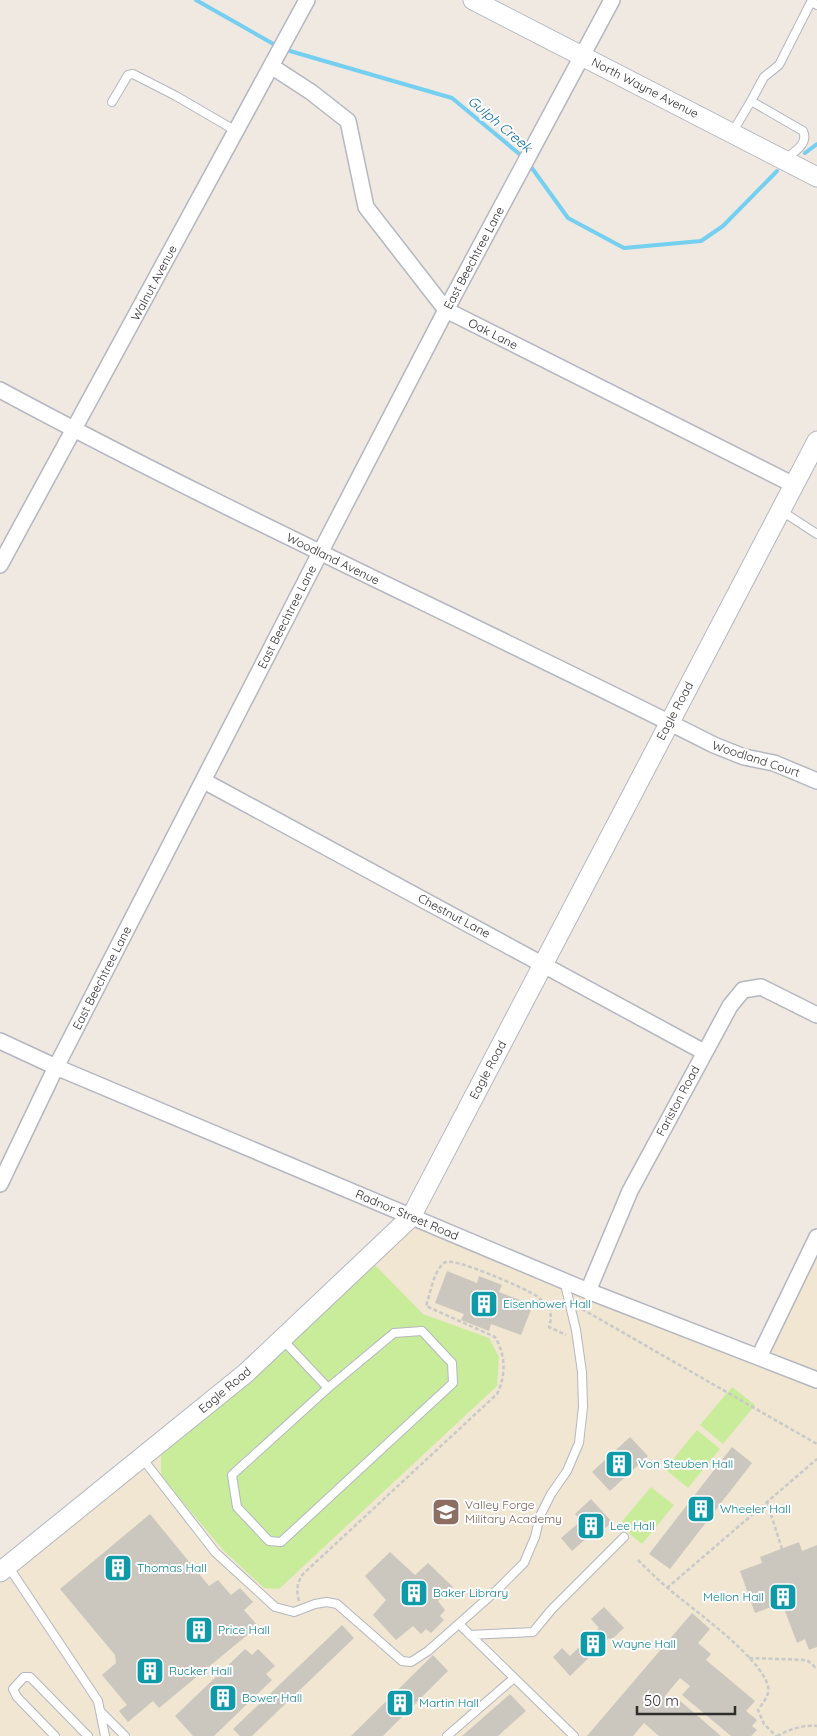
<svg xmlns="http://www.w3.org/2000/svg" width="817" height="1736" viewBox="0 0 817 1736" font-family="Quicksand,sans-serif">
  <rect width="100%" height="100%" fill="#efe9e1"/>
  <path fill="#f0e6d1" d="M411,1217l348,140 58,-119v498h-817v-164l142,-114z"/>
  <path fill="#c9ec9a" d="M374,1264l49,50 66,24 10,19 -2,29 -218,203 -15,-1 -41,-38 -62,-74v-21z
    M732,1387l23,18 -32,39 -23,-19z
    M697,1430l23,19 -32,39 -23,-19z
    M651,1487l23,18 -32,39 -23,-19z"/>
  <g fill="none" stroke-linecap="round" stroke-linejoin="round">
    <path stroke="#75cff0" stroke-width="4" d="M196,0l81,46
      M283,49l169,49 71,59
      M805,153l12,-9
      M529,164l39,54 56,30 77,-7 22,-15 54,-55"/>
  </g>
  <path fill="#cbc7bf" d="M447,1271l30,12 2,-7 23,9 -3,7 34,13 -12,30 -30,-11 -2,7 -28,-11 3,-6 -29,-11z
    M630,1437l18,19 -38,35 -18,-19z
    M732,1447l20,16 -82,106 -21,-15z
    M591,1499l21,23 -14,13 -3,-4 -23,20 -11,-13 20,-17 -6,-7z
    M150,1514l59,72 9,-6 13,15 9,-7 13,14 -9,8 14,16 -99,82 -6,-7 -25,21 -9,-11 8,-6 -25,-30 14,-12 -1,-8 -55,-66z
    M799,1542l3,9 15,-6v102l-8,3 -4,-11 -8,4 -15,-40 -27,10 -15,-42 22,-8 -2,-6z
    M390,1552l25,23 13,-12 25,24 -15,14 7,9 -5,6 4,4 -13,13 -5,-4 -5,5 -8,-8 -17,14 -23,-25 13,-15 -21,-24z
    M604,1607l20,21 -13,12 -2,-2 -39,38 -17,-19 9,-9 8,8 29,-28 -8,-9z
    M692,1613l18,16 -12,14 13,11 -5,6 49,41 -9,10 11,9 -5,6 5,4 -6,6h-20l-49,-41 8,-9 -10,-8 -15,18 9,8 4,-5 43,37h-62l-15,-13 -11,13h-46z
    M342,1625l12,13 -102,98h-12l-7,-7z
    M245,1649l7,6 6,-6 17,17 -9,8 6,6 -58,56h-21l-18,-20z
    M433,1655l15,16 -65,65h-32z
    M510,1694l16,17 -28,25h-36z"/>
  <g fill="none" stroke-linecap="round" stroke-linejoin="round">
    <defs>
      <path id="service" d="M751,101l13,-24 15,-12 32,-63 6,3
        M112,102l16,-27 5,-1 43,22 60,35
        M732,133l19,-32 52,30c6,13 -9,21 -19,29
        M780,510l37,24
        M282,1339l46,49 -96,87 5,32 32,34 12,1 172,-159 -1,-20 -30,-32 -28,2 -66,55
        M142,1458l73,94 60,55 19,5 21,-8 12,-2 10,2 65,57 9,1 17,-11 69,-61 27,-27 11,-26 5,-21 11,-22 16,-23 12,-28 4,-36 -1,-35 -6,-42 -12,-50
        M8,1566l90,135 7,35
        M459,1624l115,112
        M470,1635l63,-3 19,-23 72,-72
        M100,1711l25,25
        M55,1736l-38,-39 -4,-8 11,-12h6l7,7 51,52
        M447,1736l67,-58"/>
      <path id="minor" d="M271,66l40,26 37,29 18,86 80,103 348,175
        M0,390c234,126 477,235 714,355l30,12 30,6 43,18
        M0,565l307,-565
        M204,781l500,271
        M0,1041l56,26 532,224 229,89
        M0,1184l56,-117 264,-514 126,-243 166,-310
        M588,1291l42,-100 100,-185 13,-16 18,-3 56,28
        M759,1357l58,-120"/>
      <path id="tertiary" d="M473,0l344,177
        M0,1572l246,-199 165,-156 406,-776"/>
    </defs>
    <use href="#service" stroke="#b4b7c1" stroke-width="10"/>
    <use href="#minor" stroke="#b4b7c1" stroke-width="18"/>
    <use href="#tertiary" stroke="#b4b7c1" stroke-width="21"/>
    <path stroke="#c9c9c9" stroke-width="2.5" stroke-dasharray="4 2.5" stroke-linecap="butt" d="M582,1309l235,135
      M767,1502l15,47
      M638,1560c10,10 20,20 31,29 24,21 91,67 99,97 2,10 -5,16 -10,24l6,14 12,12
      M667,1588l150,-129
      M299,1601c-3,-11 -2,-18 4,-27l194,-180c9,-18 9,-39 -2,-57l-69,-31c4,-11 8,-39 20,-44 10,-4 78,26 89,33 5,3 10,9 15,13l1,11 -2,8 17,8
      M749,1658l58,2 8,7 2,-2
      M777,1736c13,-7 25,-11 40,-10"/>
    <use href="#service" stroke="#fff" stroke-width="8"/>
    <use href="#minor" stroke="#fff" stroke-width="15"/>
    <use href="#tertiary" stroke="#fff" stroke-width="19"/>
  </g>
  <defs>
    <symbol id="building-square" viewBox="-11 -11 22 22"><rect x="-9" y="-9" width="18" height="18" rx="4" fill="#0f9aa8" stroke="#fff"/><path d="M-4-6H4V6H1V3H-1V6H-4ZM-2.5-4.3h1.7v1.8h-1.7ZM.8-4.3h1.7v1.8H.8ZM-2.5-1h1.7V.8h-1.7ZM.8-1h1.7V.8H.8Z" fill="#fff"/></symbol>
    <symbol id="university-square" viewBox="-11 -11 22 22"><rect x="-9" y="-9" width="18" height="18" rx="4" fill="#8d6e63" stroke="#fff"/><path d="M0-5L7-2L0 1L-7-2ZM-4 1L0 2.5L4 1V4Q0 6-4 4Z" fill="#fff"/></symbol>
  </defs>
  <g fill-rule="evenodd">
    <use href="#building-square" x="468" y="1288" width="32" height="32"/>
    <use href="#building-square" x="603" y="1448" width="32" height="32"/>
    <use href="#building-square" x="685" y="1493" width="32" height="32"/>
    <use href="#university-square" x="430" y="1496" width="32" height="32"/>
    <use href="#building-square" x="575" y="1510" width="32" height="32"/>
    <use href="#building-square" x="102" y="1552" width="32" height="32"/>
    <use href="#building-square" x="398" y="1577" width="32" height="32"/>
    <use href="#building-square" x="767" y="1581" width="32" height="32"/>
    <use href="#building-square" x="183" y="1614" width="32" height="32"/>
    <use href="#building-square" x="577" y="1628" width="32" height="32"/>
    <use href="#building-square" x="134" y="1655" width="32" height="32"/>
    <use href="#building-square" x="207" y="1682" width="32" height="32"/>
    <use href="#building-square" x="384" y="1687" width="32" height="32"/>
  </g>
  <g text-anchor="middle" stroke-width="4" stroke-linejoin="round" paint-order="stroke">
    <g font-size="12" fill="#2e2e2e" stroke="#fff">
      <text transform="translate(645 88) rotate(27)" y="4">North Wayne Avenue</text>
      <text transform="translate(474 258) rotate(-62)" y="4">East Beechtree Lane</text>
      <text transform="translate(154 283) rotate(-62)" y="4">Walnut Avenue</text>
      <text transform="translate(493 334) rotate(27)" y="4">Oak Lane</text>
      <text transform="translate(333 559) rotate(26)" y="4">Woodland Avenue</text>
      <text transform="translate(287 617) rotate(-63)" y="4">East Beechtree Lane</text>
      <text transform="translate(675 711) rotate(-62)" y="4">Eagle Road</text>
      <text transform="translate(756 759) rotate(18)" y="4">Woodland Court</text>
      <text transform="translate(454 916) rotate(28)" y="4">Chestnut Lane</text>
      <text transform="translate(102 978) rotate(-63)" y="4">East Beechtree Lane</text>
      <text transform="translate(488 1070) rotate(-62)" y="4">Eagle Road</text>
      <text transform="translate(678 1101) rotate(-62)" y="4">Fariston Road</text>
      <text transform="translate(407 1215) rotate(23)" y="4">Radnor Street Road</text>
      <text transform="translate(225 1390) rotate(-40)" y="4">Eagle Road</text>
    </g>
    <g font-size="12" fill="#0d838f" stroke="#fff" text-anchor="start">
      <text x="503" y="1308">Eisenhower Hall</text>
      <text x="638" y="1468">Von Steuben Hall</text>
      <text x="720" y="1513">Wheeler Hall</text>
      <text x="610" y="1530">Lee Hall</text>
      <text x="137" y="1572">Thomas Hall</text>
      <text x="433" y="1597">Baker Library</text>
      <text x="764" y="1601" text-anchor="end">Mellon Hall</text>
      <text x="218" y="1634">Price Hall</text>
      <text x="612" y="1648">Wayne Hall</text>
      <text x="169" y="1675">Rucker Hall</text>
      <text x="242" y="1702">Bower Hall</text>
      <text x="419" y="1707">Martin Hall</text>
    </g>
    <g font-size="12" fill="#785e54" stroke="#fff" text-anchor="start">
      <text x="465" y="1509">Valley Forge<tspan x="465" dy="14">Military Academy</tspan></text>
    </g>
    <g font-size="14" font-style="italic" fill="#0d6fa3" stroke="#fff">
      <text transform="translate(500 124) rotate(40)" y="5">Gulph Creek</text>
    </g>
  </g>
  <path d="M637 1706v8h98v-8" fill="none" stroke="#2e2e2e" stroke-width="2.5"/>
  <text x="644" y="1706" font-size="15" fill="#2e2e2e" stroke="#ffffff" stroke-width="4" paint-order="stroke">50 m</text>
</svg>
